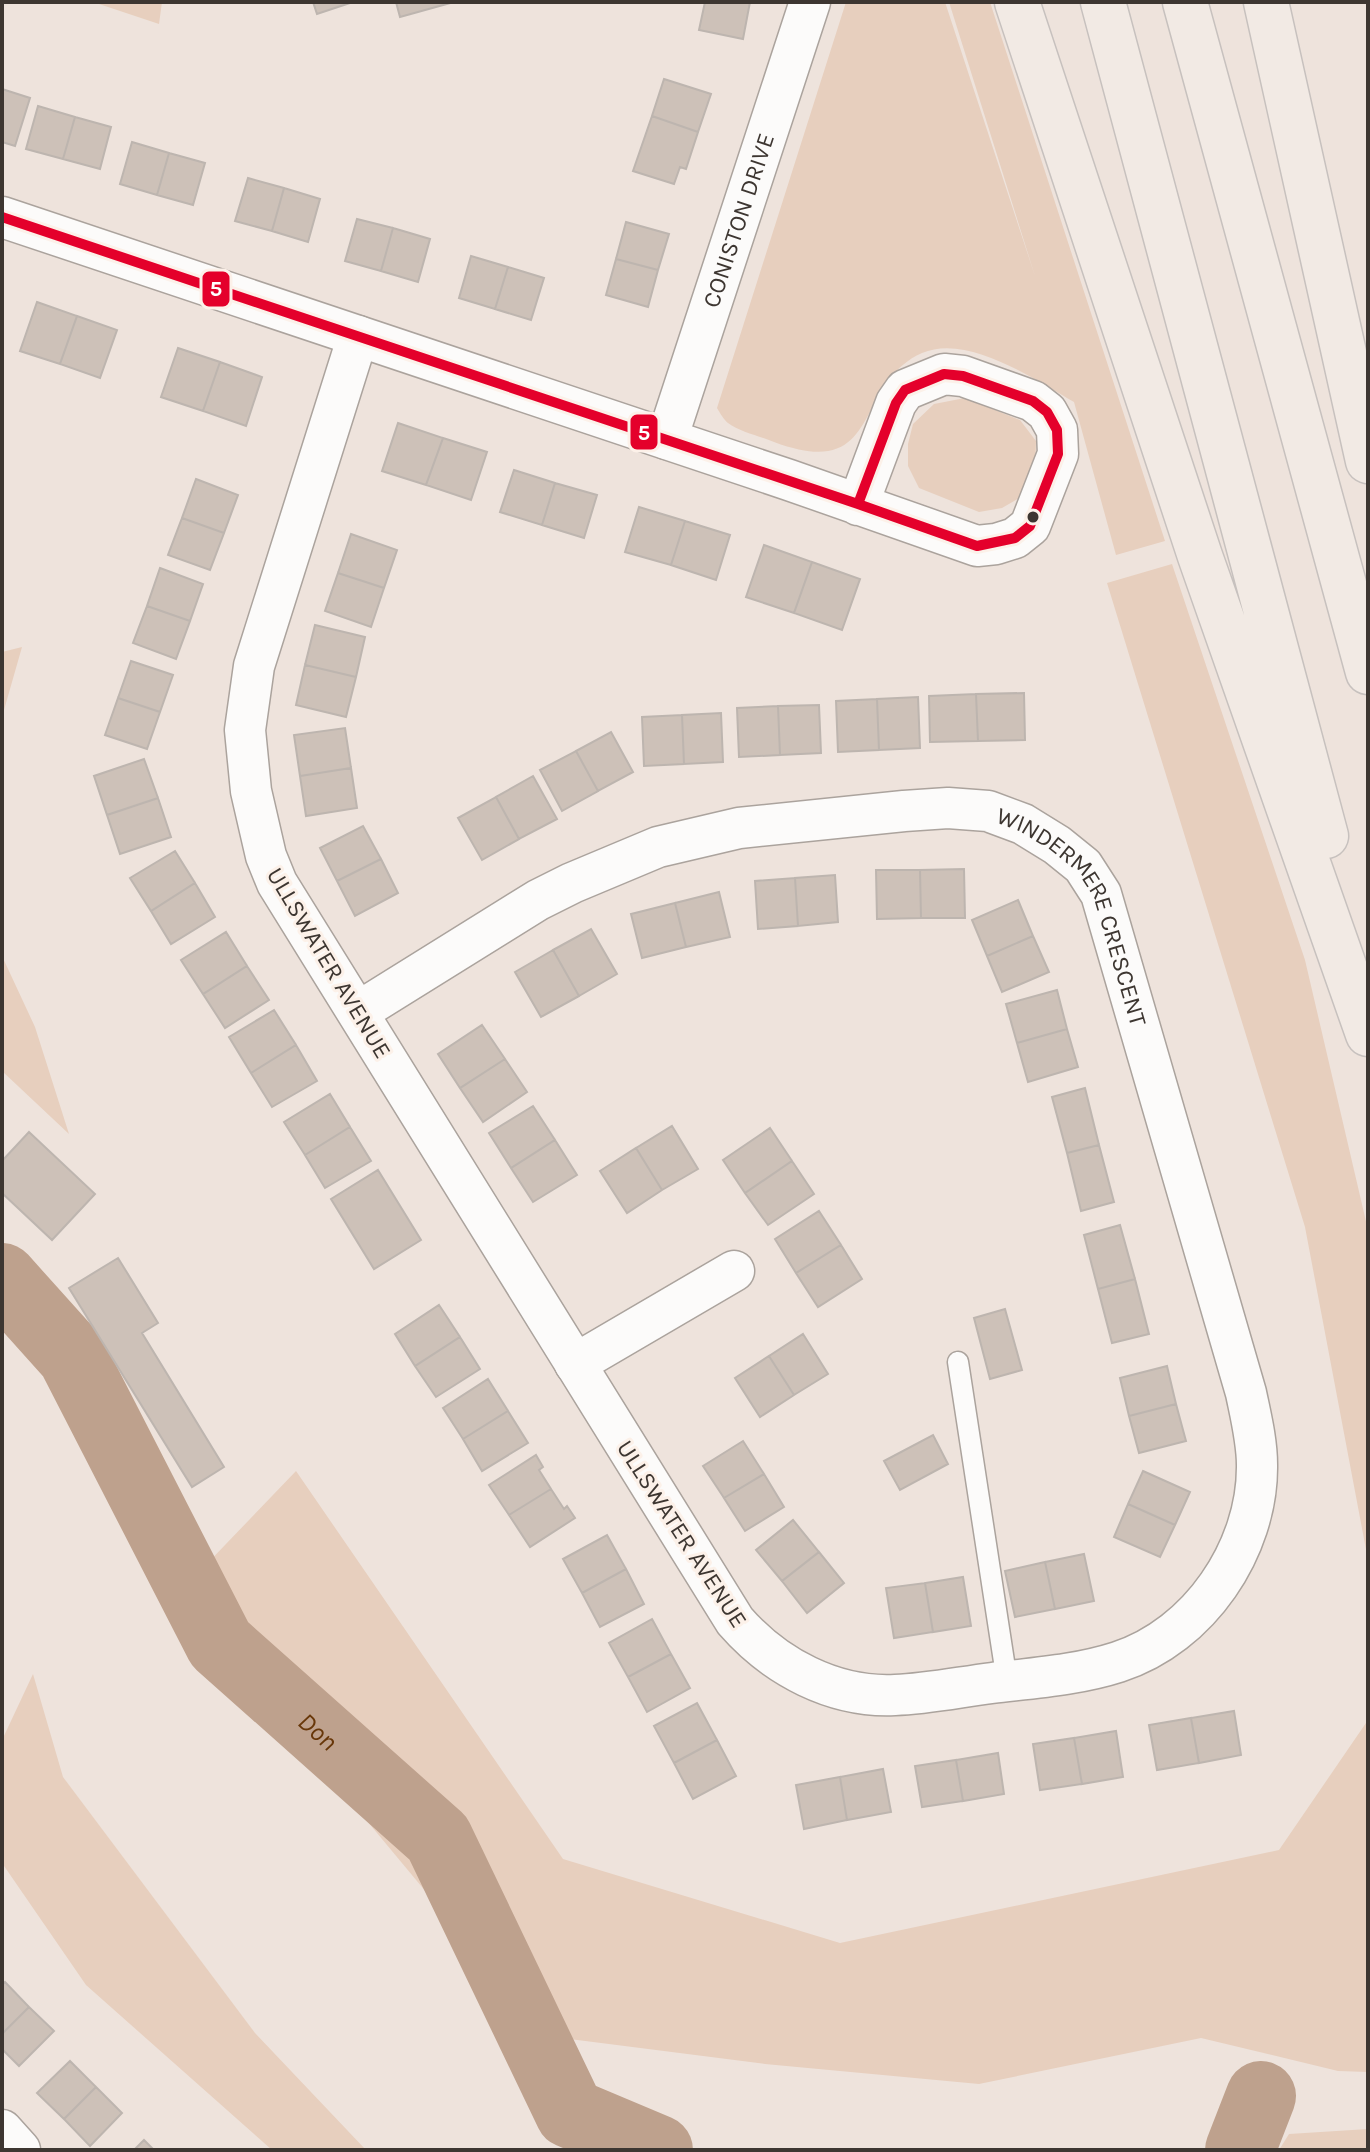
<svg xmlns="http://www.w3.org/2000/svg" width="1370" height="2152" viewBox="0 0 1370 2152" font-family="Karla,sans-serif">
  <rect width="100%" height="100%" fill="#eee3dc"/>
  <path fill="#e7cfbe" d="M93,2h69l-3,22z
    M846,2h99l90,274 -86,-274h41l175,539 -49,14 -42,-153c-39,-22 -106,-69 -152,-49 -70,31 -38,130 -148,89 -14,-6 -34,-10 -46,-19 -4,-3 -8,-10 -11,-15z
    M965,398l55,22 16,21 -1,33 -12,22 -21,12 -23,4 -60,-24 -11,-22v-22l5,-20 21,-20z
    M1172,564l133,396 63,270v330l-63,-333 -198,-644z
    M22,647l-20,70v-65z
    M2,956l33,71 34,107 -67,-63z
    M296,1471l267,388 277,84 439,-93 89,-130v352l-30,-1 -137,-33 -222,46 -214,-20 -219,-28 -368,-442z
    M33,1674l30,103 192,256 111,117h-94l-186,-165 -84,-122 1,-125z
    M1368,2129v21h-89l10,-16z"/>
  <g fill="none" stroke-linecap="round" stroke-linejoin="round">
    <g stroke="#bea18d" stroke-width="70">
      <path id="s1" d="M2,1278l70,78 148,288 218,194 132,275 88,37"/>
      <path d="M1240,2150l21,-54"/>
    </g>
  </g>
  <path fill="#cdc1b8" stroke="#bdb5af" stroke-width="2" d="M313,2h40l-36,12z
    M396,2h58l-54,15z
    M705,2h45l-7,37 -44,-9z
    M664,79l47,15 -13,38 -46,-16z
    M2,89l28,9 -15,48 -13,-4z
    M38,106l37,11 -12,42 -37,-10z
    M652,116l46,16 -12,37 -6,-2 -6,17 -41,-13z
    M75,117l36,10 -11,42 -37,-10z
    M132,142l37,11 -12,42 -37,-11z
    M169,153l36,10 -12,42 -36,-10z
    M248,178l36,10 -12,43 -37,-10z
    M284,188l36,11 -12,43 -36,-11z
    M357,219l36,9 -12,43 -36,-10z
    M626,222l43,12 -11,36 -42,-11z
    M393,228l37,11 -12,43 -37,-11z
    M471,256l37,11 -13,42 -36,-11z
    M616,259l42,11 -10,37 -42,-12z
    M508,267l36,11 -13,42 -36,-11z
    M37,302l40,14 -17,48 -40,-13z
    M77,316l40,14 -17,48 -40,-14z
    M178,348l42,14 -17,49 -42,-14z
    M220,362l42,15 -16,49 -43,-15z
    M398,423l45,15 -17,47 -44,-14z
    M443,438l44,14 -16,48 -45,-15z
    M514,470l41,13 -13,42 -42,-13z
    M196,479l42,16 -14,38 -42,-15z
    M555,483l42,12 -13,43 -42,-13z
    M639,507l46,14 -14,44 -46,-13z
    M182,518l42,15 -14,37 -42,-15z
    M685,521l45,14 -14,45 -45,-15z
    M351,534l46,16 -13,38 -46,-15z
    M764,545l48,17 -18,51 -48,-16z
    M812,562l48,17 -18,51 -48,-17z
    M160,568l43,16 -13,37 -43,-15z
    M338,573l46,15 -13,39 -46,-16z
    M147,606l43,15 -14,38 -43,-16z
    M315,625l50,12 -9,40 -51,-12z
    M131,661l42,14 -13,37 -42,-14z
    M305,665l51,12 -10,40 -50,-12z
    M1024,693l1,47 -47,1 -2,-47z
    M976,694l2,47 -48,1 -1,-46z
    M918,697l2,51 -41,2 -2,-51z
    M118,698l42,14 -13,37 -42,-14z
    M877,699l2,51 -41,2 -2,-51z
    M819,705l2,48 -41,2 -2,-49z
    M778,706l2,49 -41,2 -2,-49z
    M721,713l2,49 -39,2 -2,-49z
    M682,715l2,49 -40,2 -2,-49z
    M345,728l6,40 -51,8 -6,-41z
    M611,732l22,40 -35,19 -22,-40z
    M576,751l22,40 -36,20 -22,-41z
    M144,759l14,39 -51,17 -13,-39z
    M351,768l6,40 -51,8 -6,-40z
    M533,776l24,43 -38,20 -23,-42z
    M496,797l23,42 -37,21 -24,-42z
    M158,798l13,39 -51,17 -13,-39z
    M363,826l18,33 -44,22 -17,-33z
    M175,851l20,32 -44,28 -21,-33z
    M381,859l17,34 -43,23 -18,-35z
    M964,869l1,49h-44l-1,-48z
    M876,870h44l1,48 -44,1z
    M835,875l3,47 -40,4 -3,-48z
    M795,878l3,48 -40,3 -3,-48z
    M195,883l20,34 -44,27 -20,-33z
    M719,892l11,45 -44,10 -11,-44z
    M1018,900l15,36 -46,20 -15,-36z
    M675,903l11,44 -44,11 -11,-44z
    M591,929l26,45 -38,22 -26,-46z
    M226,932l21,34 -44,28 -22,-34z
    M1033,936l16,36 -47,20 -15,-36z
    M553,950l26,46 -38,21 -26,-45z
    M247,966l22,34 -44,28 -22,-34z
    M1057,990l10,39 -50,14 -11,-39z
    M274,1010l22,35 -45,28 -22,-36z
    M482,1025l23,34 -45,29 -22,-34z
    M1067,1029l11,38 -50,15 -11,-39z
    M296,1045l21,36 -45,26 -21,-34z
    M505,1059l22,33 -44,30 -23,-34z
    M1085,1088l14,57 -32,8 -15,-56z
    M330,1094l20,33 -45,28 -21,-33z
    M533,1106l22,34 -44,28 -22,-35z
    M672,1126l26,43 -36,21 -26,-42z
    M350,1127l21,34 -46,27 -20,-33z
    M770,1128l22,33 -47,32 -22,-33z
    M29,1132l66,62 -43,46 -50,-47v-32z
    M555,1140l22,35 -44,27 -22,-34z
    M1099,1145l15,57 -33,9 -14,-58z
    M636,1148l26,42 -35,23 -27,-42z
    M792,1161l22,33 -46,31 -23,-32z
    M378,1170l43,70 -47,29 -43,-70z
    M819,1211l22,34 -45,28 -21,-34z
    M1120,1225l15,54 -37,10 -14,-54z
    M841,1245l21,34 -44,28 -22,-34z
    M118,1258l40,65 -16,10 82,134 -32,20 -123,-199z
    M1135,1279l14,55 -37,9 -14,-54z
    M439,1305l21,32 -45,29 -20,-32z
    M1005,1309l17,61 -32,9 -16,-61z
    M803,1334l25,40 -34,21 -25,-39z
    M460,1337l20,32 -44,28 -21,-31z
    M769,1356l25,39 -34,22 -25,-39z
    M1167,1366l9,38 -47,12 -9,-38z
    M488,1379l20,32 -45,28 -20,-31z
    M1176,1404l10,37 -47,12 -10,-37z
    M508,1411l20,32 -46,28 -19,-32z
    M933,1435l15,29 -48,26 -16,-29z
    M743,1441l21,33 -40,24 -21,-32z
    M536,1455l7,12 -4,3 12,19 -42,26 -20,-30z
    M1143,1471l47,21 -15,33 -47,-21z
    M764,1474l20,33 -39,24 -21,-33z
    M551,1489l13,20 3,-3 8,12 -45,29 -21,-32z
    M1128,1504l47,21 -15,32 -46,-20z
    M793,1520l26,32 -37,29 -26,-31z
    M607,1535l19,34 -44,24 -19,-34z
    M819,1552l25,31 -37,30 -25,-32z
    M1084,1554l10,47 -39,8 -10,-47z
    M1045,1562l10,47 -40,8 -10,-46z
    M626,1569l18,35 -44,23 -18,-34z
    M963,1577l8,49 -38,6 -8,-49z
    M925,1583l8,49 -39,6 -8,-50z
    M652,1619l19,35 -43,23 -19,-34z
    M671,1654l19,34 -43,24 -19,-35z
    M697,1703l20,37 -43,23 -20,-37z
    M1234,1711l7,44 -42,8 -8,-45z
    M1191,1718l8,45 -42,7 -8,-45z
    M1116,1731l7,46 -41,7 -8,-46z
    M1074,1738l8,46 -42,6 -7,-46z
    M717,1740l19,36 -43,23 -19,-36z
    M998,1753l6,41 -41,7 -7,-41z
    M956,1760l7,41 -41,6 -7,-41z
    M883,1769l8,43 -44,8 -7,-43z
    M840,1777l7,43 -43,9 -8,-44z
    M5,1982l24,25 -27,27v-49z
    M29,2007l25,24 -35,35 -17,-17v-15z
    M70,2061l26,26 -32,32 -27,-26z
    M96,2087l26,26 -32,33 -26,-27z
    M144,2140l10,10h-20z"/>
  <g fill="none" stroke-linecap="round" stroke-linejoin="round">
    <defs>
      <path id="lane" d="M958,1362l49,319"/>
      <g id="street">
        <path d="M2,217l787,263 188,66 19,-2 19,-6 15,-12 28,-72 -1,-24 -10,-18 -14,-11 -70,-25 -19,-2 -39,16 -9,13 -38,102"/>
        <path id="s2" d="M667,439l143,-437"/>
        <path id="s3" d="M358,1012l180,-112 34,-17 86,-36 81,-19 165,-17 44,-3 40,3 35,13 34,21 26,21 18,28 145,499c5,24 11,48 11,72 1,84 -58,171 -139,197 -40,13 -84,16 -126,21 -32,4 -65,11 -97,12 -61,3 -120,-28 -160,-74l-458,-738 -11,-27 -15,-65 -6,-61 9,-64 104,-330"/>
        <path d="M575,1364l159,-93"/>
        <path d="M2,2130l18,20"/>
      </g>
      <path id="highway" d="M1017,2l183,554 168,478
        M1103,2l223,834
        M1185,2l183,670
        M1266,2l102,459"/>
    </defs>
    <use href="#lane" stroke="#aba39d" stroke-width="23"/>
    <use href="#street" stroke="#aba39d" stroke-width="43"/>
    <use href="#highway" stroke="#c7c1be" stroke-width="47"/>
    <use href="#lane" stroke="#fcfbfa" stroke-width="20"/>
    <use href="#street" stroke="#fcfbfa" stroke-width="40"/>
    <use href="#highway" stroke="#f2eae4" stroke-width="44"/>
    <defs>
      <path id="bus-1" d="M2,217l856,287
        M944,374l19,2 70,25 14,11 10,18 1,24 -28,72 -15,12 -38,8 -119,-42 38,-101 9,-13z"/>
    </defs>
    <use href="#bus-1" stroke="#fcf1e9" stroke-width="16"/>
    <use href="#bus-1" stroke="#e4002b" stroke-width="10"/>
  </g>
  <circle fill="#3d3631" stroke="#fcf1e9" stroke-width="3" cx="1033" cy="517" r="7"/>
  <g text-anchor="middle" stroke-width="6" stroke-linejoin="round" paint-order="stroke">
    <g font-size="24" fill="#3d3631" stroke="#fcf1e9">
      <text dy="8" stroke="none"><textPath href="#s2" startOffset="230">CONISTON DRIVE</textPath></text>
      <text dy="8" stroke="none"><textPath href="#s3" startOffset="822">WINDERMERE CRESCENT</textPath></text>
      <text transform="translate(329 963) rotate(59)" y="8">ULLSWATER AVENUE</text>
      <text transform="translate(682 1534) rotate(57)" y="8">ULLSWATER AVENUE</text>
    </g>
    <g font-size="26" font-style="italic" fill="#683709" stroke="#fcf1e9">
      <text dy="9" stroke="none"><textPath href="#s1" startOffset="560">Don</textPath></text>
    </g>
  </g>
  <g stroke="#fcf1e9" stroke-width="3">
    <rect x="201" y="270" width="30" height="38" rx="8" fill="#e4002b"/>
    <rect x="629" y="413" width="30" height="38" rx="8" fill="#e4002b"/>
  </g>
  <g font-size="22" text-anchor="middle" font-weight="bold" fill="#fff">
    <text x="216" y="296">5</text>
    <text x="644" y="440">5</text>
  </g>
  <rect width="1370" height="2152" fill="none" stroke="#3d3631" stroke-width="8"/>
</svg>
